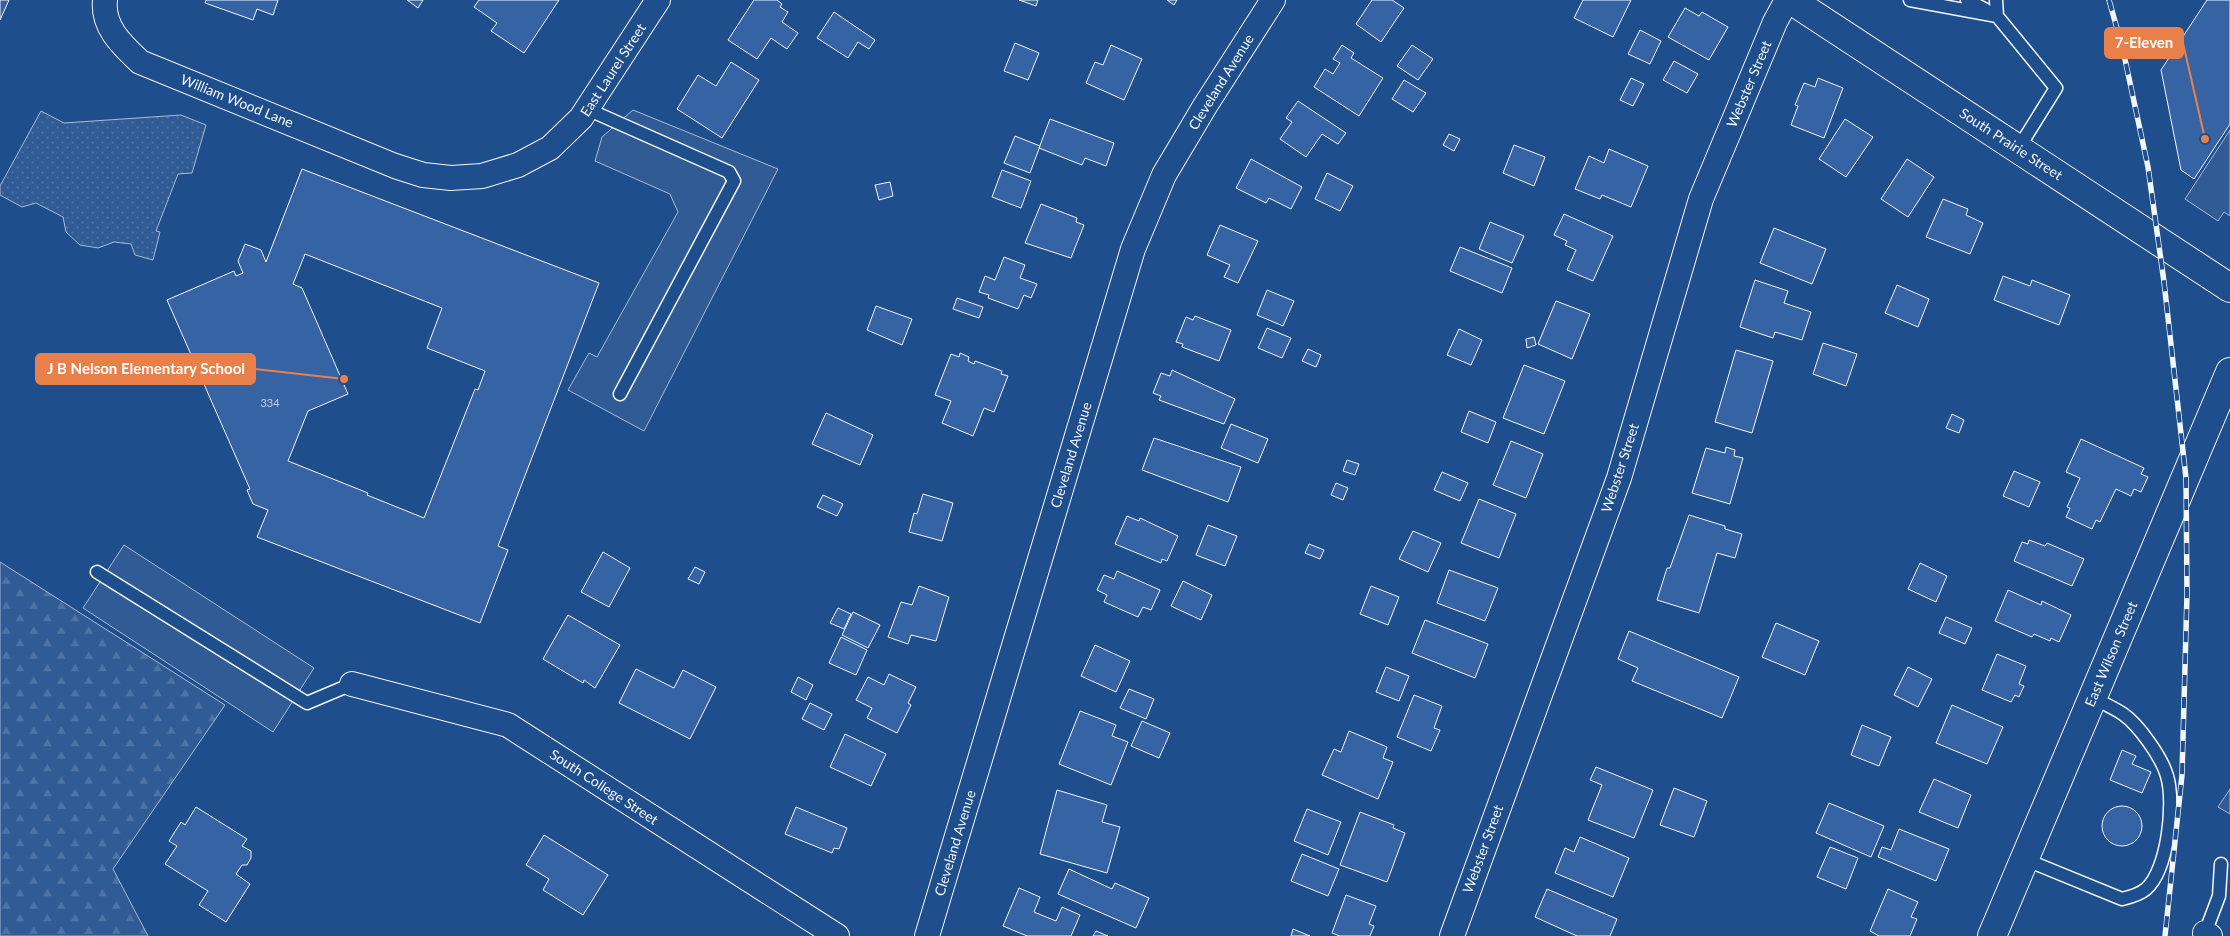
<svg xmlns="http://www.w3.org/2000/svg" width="2230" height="936" viewBox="0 0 2230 936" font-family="Lato,sans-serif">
  <defs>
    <pattern id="forest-firs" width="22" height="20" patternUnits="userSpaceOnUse" patternTransform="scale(1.25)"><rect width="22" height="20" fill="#305b95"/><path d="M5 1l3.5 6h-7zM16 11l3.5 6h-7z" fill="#4e73a5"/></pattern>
    <pattern id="park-dots" width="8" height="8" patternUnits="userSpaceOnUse" patternTransform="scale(1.25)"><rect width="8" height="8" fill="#305b95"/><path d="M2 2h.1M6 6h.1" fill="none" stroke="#4e73a5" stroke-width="1.8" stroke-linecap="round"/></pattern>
  </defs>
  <rect width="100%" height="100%" fill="#1f4e8c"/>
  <path fill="url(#forest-firs)" stroke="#a8bbd7" d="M0,562l225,143 -112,164 35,67h-148z"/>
  <path fill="url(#park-dots)" stroke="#a8bbd7" d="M41,111l23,12 117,-8 25,10 -14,48 -14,1 -22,57 4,1 -7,28 -18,-5 -4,-11 -17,-2 -16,6 -18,-3 -14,-13 -3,-15 -27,-14 -14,4 -22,-12v-9z"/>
  <path fill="#305b95" stroke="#a8bbd7" d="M633,110l145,59 -134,262 -76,-41 21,-37 8,4 81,-145 -8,-18 -75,-33 7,-24z
    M2230,130v86l-6,-4 -6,9 -33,-22z
    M124,545l190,123 -41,64 -190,-124z
    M2230,789v25l-12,-7z"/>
  <path fill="#3563a3" stroke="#f2f6ff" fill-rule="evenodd" d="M0,0h9l-9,20z
    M206,0h72l-5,15 -16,-6 -4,11 -48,-17z
    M407,0h16l-5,8z
    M479,0h80l-35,53 -33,-22 6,-8 -23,-16z
    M754,0h23l5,4 -2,3 8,5 -6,10 16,11 -11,16 -16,-11 -14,21 -29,-19z
    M1019,0h19l-2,6z
    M1167,0h10l-3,5z
    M1372,0h20l12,8 -23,34 -25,-18z
    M1583,0h48l-18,37 -39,-19z
    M2207,0h23v124l-36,55 -13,-9 -20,-100z
    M1685,8l14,8 3,-4 26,15 -19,33 -41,-23z
    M834,12l41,28 -6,9 -11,-7 -10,16 -31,-20z
    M1640,30l21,11 -11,23 -22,-10z
    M1015,43l24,10 -11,27 -24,-9z
    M1111,45l31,14 -18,41 -38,-17 9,-21 8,3z
    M1342,45l12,8 -3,5 32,20 -24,38 -45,-29 11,-18 8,5 7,-11 -7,-4z
    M1412,45l21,14 -15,21 -21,-14z
    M1674,61l24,13 -11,19 -24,-13z
    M731,62l28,18 -37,58 -45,-29 21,-34 18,11z
    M1631,78l13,6 -11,22 -13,-6z
    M1818,78l25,10 -19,50 -33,-13 7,-19 -3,-1 9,-22 11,4z
    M1404,80l22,13 -13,19 -21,-13z
    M1298,101l48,32 -8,11 -16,-10 -16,23 -26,-18 12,-17 -6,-4z
    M1050,119l64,24 -8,23 -21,-8 -3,7 -43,-17z
    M1845,119l28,18 -27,40 -27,-18z
    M1449,134l11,5 -6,12 -11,-6z
    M1015,136l25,10 -10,27 -26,-10z
    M1514,145l31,12 -11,29 -31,-13z
    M1609,149l39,17 -17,41 -29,-12 -2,4 -25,-10 14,-33 15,7z
    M1251,159l51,28 -11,22 -22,-11 -3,5 -30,-15z
    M1907,159l27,18 -26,40 -27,-18z
    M302,169l297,114 -101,263 10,4 -28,73 -223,-86 11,-27 -15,-6 -6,-14 3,-1 -83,-189 67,-29 2,5 7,-3 -5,-12 7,-17 16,6 5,12zM305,254l137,54 -15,40 58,23 -7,19 -3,-1 -51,129 -57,-23 1,-2 -80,-32 20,-50 40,-17 -46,-106 -9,-4z
    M1002,170l29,11 -10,27 -29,-11z
    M1327,173l26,13 -13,25 -25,-12z
    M890,182l3,14 -14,4 -4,-15z
    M1943,199l25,10 -2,6 17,8 -13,31 -44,-17z
    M1041,204l36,14 -1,4 8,3 -13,33 -46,-15z
    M1564,214l49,22 -20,45 -26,-11 9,-20 -11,-5 2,-4 -13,-6z
    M1490,222l34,14 -12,27 -33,-14z
    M1220,225l38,16 -20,42 -14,-6 6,-12 -23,-10z
    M1774,228l52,21 -14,35 -52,-21z
    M1460,247l52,21 -10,25 -52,-22z
    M1004,257l21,8 -5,13 17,6 -6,14 -7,-3 -6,14 -30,-11 1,-3 -10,-3 6,-16 10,4z
    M2003,276l27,10 2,-6 38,15 -11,30 -65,-25z
    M1755,280l33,11 -4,12 27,9 -9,28 -27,-8 -2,6 -33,-11z
    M1897,285l32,14 -11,28 -33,-14z
    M1267,290l27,11 -11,25 -26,-11z
    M957,298l26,9 -4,11 -26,-9z
    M1556,301l34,13 -18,45 -34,-15z
    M876,306l36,13 -10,26 -35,-15z
    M1195,316l36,14 -12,31 -37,-14 1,-3 -7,-2 10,-25 7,3z
    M1267,328l24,10 -9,20 -24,-10z
    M1459,329l23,11 -11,25 -24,-10z
    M1534,337l2,8 -9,3 -1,-9z
    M1823,343l34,11 -11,32 -33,-12z
    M1308,349l13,6 -5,12 -14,-6z
    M1736,350l37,11 -21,72 -37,-11z
    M960,353l9,4 -1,4 6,3 1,-3 27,10 -1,3 7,2 -14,36 -10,-4 -11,28 -31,-13 9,-22 -16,-6 16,-41 8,3z
    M1524,365l41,16 -21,53 -41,-16z
    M1172,370l63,29 -11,25 -65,-24 2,-4 -8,-3 8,-20 9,3z
    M1469,411l27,11 -8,21 -27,-11z
    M826,413l47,22 -13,30 -48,-21z
    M1952,414l12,6 -5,13 -13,-5z
    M1231,424l37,15 -10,24 -37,-15z
    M1154,438l87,29 -13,35 -86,-32z
    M2081,439l63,29 -3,6 7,3 -7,15 -7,-3 -3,7 -15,-7 -16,33 -4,-2 -4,9 -26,-12 4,-9 -3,-1 13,-29 -14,-6z
    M1511,441l32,13 -17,44 -33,-13z
    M1726,447l9,3 -1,6 9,2 -13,46 -38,-11 14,-45 19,5z
    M1347,460l12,4 -4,11 -12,-4z
    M2014,471l26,11 -11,25 -26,-11z
    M1442,472l26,11 -8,18 -26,-11z
    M1336,483l12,5 -5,12 -12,-5z
    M923,494l30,9 -11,38 -33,-9 5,-19 3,1z
    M823,495l20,9 -6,12 -20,-9z
    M1479,499l37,15 -17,44 -38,-15z
    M1689,515l36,11v3l17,5 -7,24 -18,-5 -18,60 -42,-13 10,-32h3z
    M1127,516l12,5 1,-3 38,18 -11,25 -5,-2 -1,4 -46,-19z
    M1208,525l29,11 -12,30 -29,-11z
    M1413,531l28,12 -13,29 -29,-13z
    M2029,540l16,6 2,-3 37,16 -12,27 -58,-25 8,-19 6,2z
    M1309,544l15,6 -4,9 -15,-6z
    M603,552l27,16 -21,39 -28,-15z
    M1920,563l27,13 -11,26 -28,-13z
    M695,567l10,5 -6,12 -11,-5z
    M1449,570l49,18 -13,33 -48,-18z
    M1117,571l43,19 -9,20 -8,-3 -5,10 -34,-15 3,-7 -10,-5 7,-15 10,4z
    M1183,581l29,14 -11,25 -30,-14z
    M919,586l30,11 -13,44 -25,-6 -3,9 -20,-7 13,-35 11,3z
    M1371,586l28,11 -11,28 -28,-11z
    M2008,590l33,15 1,-4 29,14 -12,27 -8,-4 -1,3 -16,-7 -2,3 -37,-16z
    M838,608l13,6 -7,15 -14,-6z
    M853,612l27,13 -12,23 -26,-13z
    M568,615l52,30 -25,43 -11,-8 -1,3 -40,-24z
    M1946,617l26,11 -7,16 -26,-11z
    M1425,620l63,24 -13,34 -63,-25z
    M1776,623l43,18 -14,34 -43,-18z
    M1629,631l110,46 -17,41 -90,-37 6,-13 -20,-9z
    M841,637l26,13 -11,25 -27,-12z
    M1095,645l35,16 -14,31 -35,-16z
    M1997,654l29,12 -7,18 5,2 -5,11 -4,-2 -4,7 -29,-12z
    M1386,667l23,9 -10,25 -23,-9z
    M1908,667l24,12 -14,28 -24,-12z
    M636,669l38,19 9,-18 33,17 -26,52 -71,-36z
    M889,674l27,13 -8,16 3,2 -14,28 -30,-15 5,-10 -16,-8 12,-23 16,8z
    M798,677l15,8 -7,15 -15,-8z
    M1129,689l25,10 -8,20 -26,-11z
    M1414,695l28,11 -8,22 6,2 -9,21 -34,-14z
    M810,703l22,11 -8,16 -22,-11z
    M1952,705l51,22 -16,37 -51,-21z
    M1080,711l36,14 -4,11 16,6 -17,43 -52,-21z
    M1142,721l28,12 -11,25 -28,-12z
    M1862,725l29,12 -12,29 -28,-11z
    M1349,731l38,16 -4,11 10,4 -15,37 -56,-24 12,-26 7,3z
    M845,734l41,20 -15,32 -41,-19z
    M2122,750l14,6 -4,8 19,8 -9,21 -32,-13z
    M1596,767l57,23 -19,48 -46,-18 14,-35 -12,-5z
    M1934,779l37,16 -13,33 -39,-16z
    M1674,788l33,13 -13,36 -34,-12z
    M1057,790l50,15 -5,17 18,5 -13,46 -67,-19z
    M1829,803l55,23 -13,31 -55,-24z
    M2102 826a20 20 0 1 1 40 0a20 20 0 1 1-40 0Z
    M196,807l51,32 -5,7 9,5v7l-4,7h-5l-6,9 14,10 -24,38 -27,-17 9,-14 -43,-27 12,-18 -8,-5 12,-19 4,3z
    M796,807l51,21 -8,21 -5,-1 -2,5 -47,-19z
    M1307,809l34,13 -13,33 -34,-14z
    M1360,812l34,13 -1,3 12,5 -18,49 -47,-17z
    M1899,829l50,20 -13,32 -58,-24 4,-10 9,3z
    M544,835l64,40 -25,40 -40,-25 6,-11 -23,-14z
    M1580,837l49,21 -16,39 -58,-24 10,-25 9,4z
    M1830,847l28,11 -12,31 -29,-12z
    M1302,854l37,15 -11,27 -37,-15z
    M1069,869l43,20 3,-6 34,15 -13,30 -78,-34z
    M1019,888l21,9 -6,15 22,9 6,-14 18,8 -9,21h-44l-24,-10z
    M1547,889l70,30 -7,17h-33l-42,-19z
    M1888,889l30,13 -7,15 6,2 -7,17h-31l-9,-5z
    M1346,895l30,11 -7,18 5,2 -4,10h-30l-8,-3z
    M1293,929l17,7h-19z
    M1096,931l12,5h-15z"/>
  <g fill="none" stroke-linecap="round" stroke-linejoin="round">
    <defs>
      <path id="lane" d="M1910,0l87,16
        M1967,0l19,10
        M1996,0l1,16 59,72 -38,61
        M587,109l142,63 5,9 -114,213
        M97,572l210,131 45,-19
        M2024,859l98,40c8,-2 17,-4 24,-10 22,-19 29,-87 21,-113 -5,-18 -28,-51 -44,-62 -9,-6 -20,-11 -30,-16
        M2205,933l14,-37 2,-32"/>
      <path id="street" d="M105,0c-3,27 17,45 35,62l255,104 28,9 28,3 31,-2 36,-11 32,-17 31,-30 77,-118
        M352,684l156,41 329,211
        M2205,933l5,3
        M927,936l206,-687 31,-74 41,-69 68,-106
        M1452,936l167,-458 82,-279 74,-177 12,-22"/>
      <path id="secondary" d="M1791,0l439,288
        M1992,936l238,-564"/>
    </defs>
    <use href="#lane" stroke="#f2f6ff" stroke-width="15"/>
    <use href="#street" stroke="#f2f6ff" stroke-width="26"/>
    <use href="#secondary" stroke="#f2f6ff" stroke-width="30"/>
    <use href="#lane" stroke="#1f4e8c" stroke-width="12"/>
    <use href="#street" stroke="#1f4e8c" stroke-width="24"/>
    <use href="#secondary" stroke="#1f4e8c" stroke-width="28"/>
    <defs>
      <path id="rail" d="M2109,0l14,50 25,117 16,115 22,196 1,116 -5,181 -17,161"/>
    </defs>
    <use href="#rail" stroke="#f2f6ff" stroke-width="5.5"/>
    <use href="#rail" stroke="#1f4e8c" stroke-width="4" stroke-dasharray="11" stroke-linecap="butt"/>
  </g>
  <g text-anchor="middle" stroke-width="4" stroke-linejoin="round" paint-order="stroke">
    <g font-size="11" fill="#c3d1e8">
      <text x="270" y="407">334</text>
    </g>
    <g font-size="14" fill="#f2f6ff" stroke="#1f4e8c">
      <text transform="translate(613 70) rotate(-57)" y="5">East Laurel Street</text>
      <text transform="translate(1221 82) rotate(-58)" y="5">Cleveland Avenue</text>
      <text transform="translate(1749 84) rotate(-67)" y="5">Webster Street</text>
      <text transform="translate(237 101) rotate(22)" y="5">William Wood Lane</text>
      <text transform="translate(2011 144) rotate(33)" y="5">South Prairie Street</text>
      <text transform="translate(1071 455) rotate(-73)" y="5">Cleveland Avenue</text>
      <text transform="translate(1620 468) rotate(-72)" y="5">Webster Street</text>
      <text transform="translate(2111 654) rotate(-67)" y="5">East Wilson Street</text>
      <text transform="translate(604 787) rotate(33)" y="5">South College Street</text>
      <text transform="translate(955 843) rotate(-73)" y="5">Cleveland Avenue</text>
      <text transform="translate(1483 849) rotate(-70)" y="5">Webster Street</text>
    </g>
  </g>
  <path fill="none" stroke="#ea8049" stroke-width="2" d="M2205 139L2183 43M344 379L255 369"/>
  <g fill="#ea8049" stroke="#1f4e8c" stroke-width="2">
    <circle cx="2205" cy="139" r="5"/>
    <circle cx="344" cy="379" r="5"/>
  </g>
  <g fill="#ea8049" stroke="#ea8049" stroke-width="2">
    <rect x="2105" y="28" width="78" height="30" rx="5"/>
    <rect x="36" y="354" width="219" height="30" rx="5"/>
  </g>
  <g font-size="15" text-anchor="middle" font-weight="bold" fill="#fff">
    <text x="2144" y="48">7-Eleven</text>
    <text x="146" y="374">J B Nelson Elementary School</text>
  </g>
</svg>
